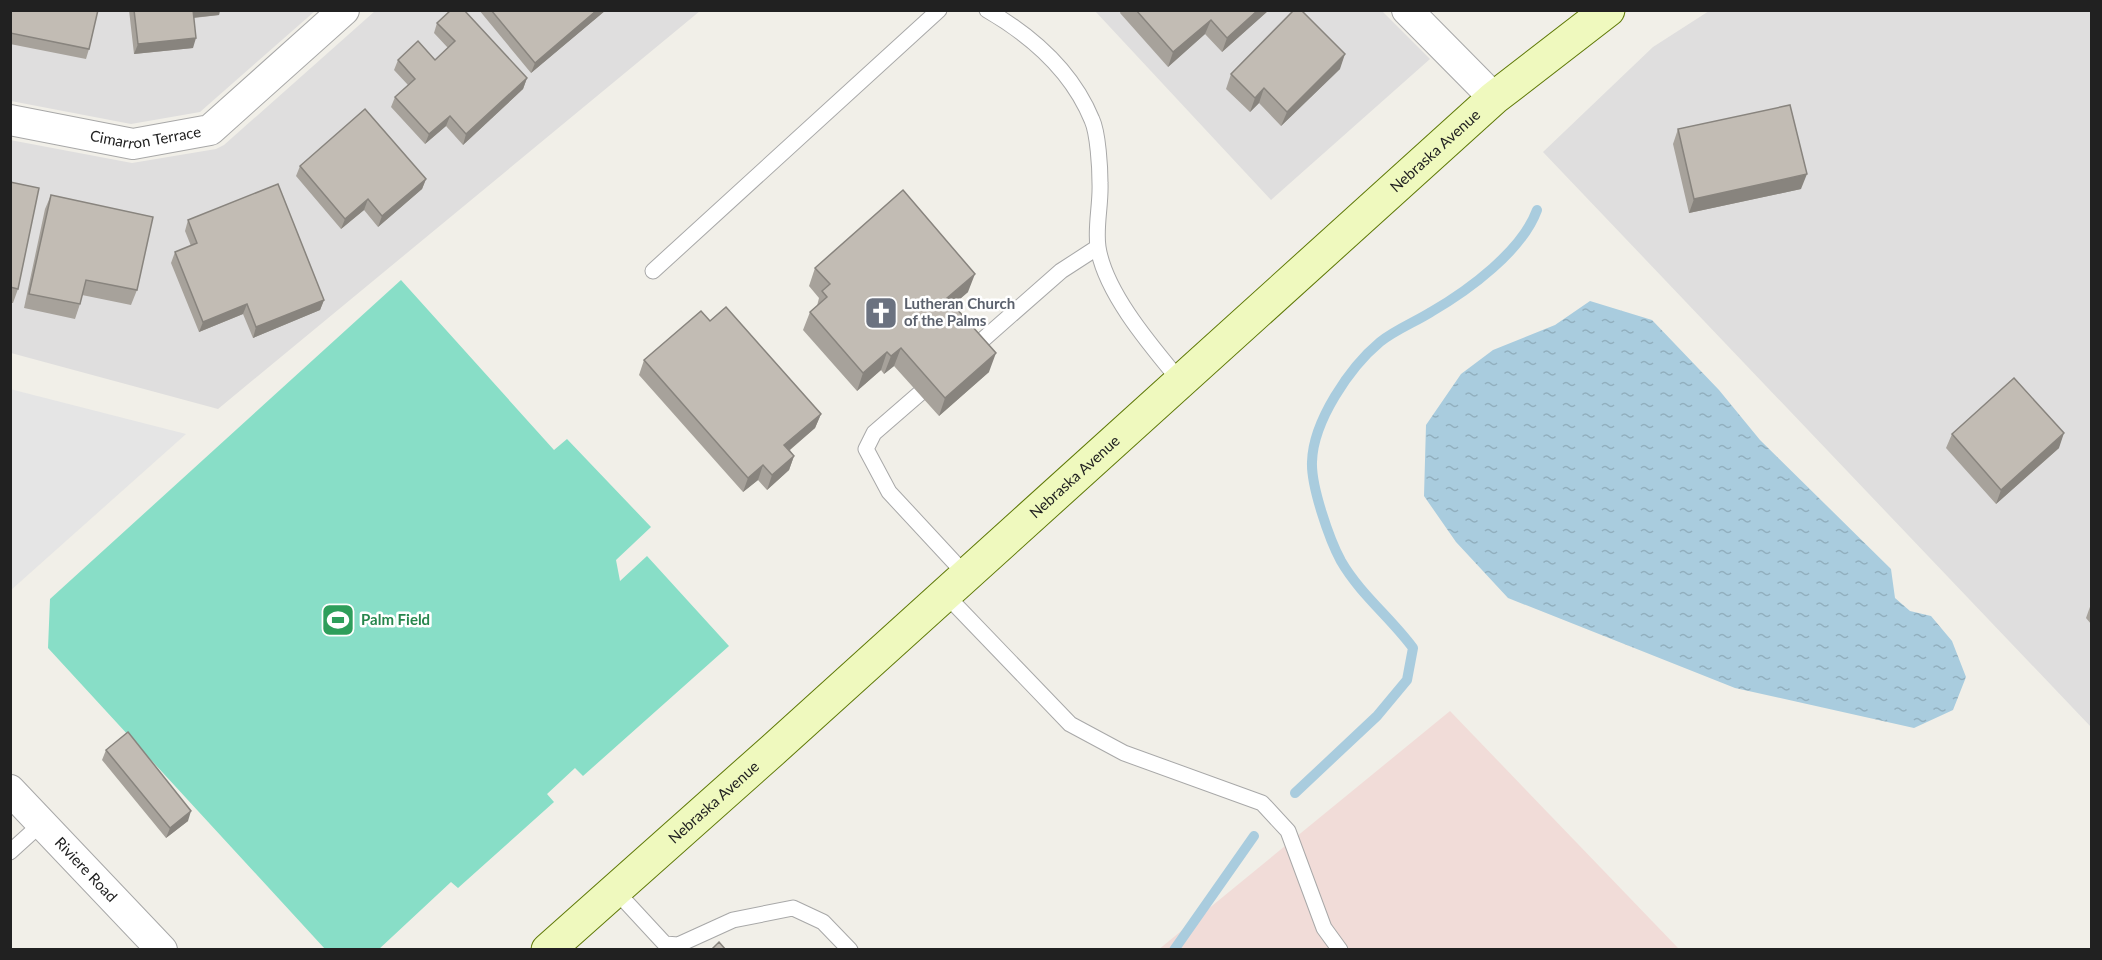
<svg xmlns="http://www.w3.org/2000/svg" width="2102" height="960" viewBox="0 0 2102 960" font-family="Lato,sans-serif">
  <defs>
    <pattern id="water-ripples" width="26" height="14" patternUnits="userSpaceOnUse" patternTransform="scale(1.5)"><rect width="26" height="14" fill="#a9ccde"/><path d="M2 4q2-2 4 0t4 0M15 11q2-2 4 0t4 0" fill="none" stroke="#91afbe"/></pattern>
  </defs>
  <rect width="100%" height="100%" fill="#f1efe8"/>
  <path fill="#dfdede" d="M11,11h304l-115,101 -69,12 -120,-23z
    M375,11h325l-482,398 -207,-56 -1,-213 122,23 84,-14 8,-4z
    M1095,11h287l48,48 -159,141z
    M1709,11h382v716l-548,-575 110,-105z"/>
  <path fill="#f1dcd8" d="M1450,711l229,238 -521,1z"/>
  <path fill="#88dec7" d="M401,280l153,170 13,-11 84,88 -35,33 4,21 27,-25 82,90 -146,130 -8,-8 -28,26 7,8 -96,86 -7,-6 -73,68 -53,-1 -277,-301 2,-49z"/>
  <path fill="#e5e5e5" d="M10,389l176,45 -175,156h-1z"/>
  <path fill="url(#water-ripples)" d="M1590,301l62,19 67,70 41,50 131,129 4,29 15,13 21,5 21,25 14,36 -13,33 -39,18 -179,-40 -227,-90 -52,-56 -32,-46 2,-71 35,-51 32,-24 62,-25z"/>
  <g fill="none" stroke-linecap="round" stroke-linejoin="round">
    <path stroke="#a9ccde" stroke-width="10" d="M1295,793l82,-77 30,-36 6,-32c-22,-30 -53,-54 -72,-87 -12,-22 -30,-75 -29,-99 1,-41 38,-95 68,-120 15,-12 35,-20 51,-30 38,-22 91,-61 106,-102
      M1174,950l80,-114"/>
    <defs>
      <path id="lane" d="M987,10c45,26 85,61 105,110 6,13 8,48 8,63 1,21 -5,44 -2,64 7,46 54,100 83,135
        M653,271l286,-261
        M970,351l91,-80 37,-24
        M919,394l-45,39 -8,16 23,43 77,83
        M945,594l125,130 54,29 138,50 26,28 36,97 16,22
        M10,852l32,-29
        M615,890l50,54 13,1 55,-25 60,-12 30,14 27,28"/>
      <g id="street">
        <path d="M1407,10l87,88"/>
        <path id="s1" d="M10,120l123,24 77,-14 134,-120"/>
        <path id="s2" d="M10,790l152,160"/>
      </g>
      <g id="secondary">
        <path id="s3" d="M548,950l226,-201 720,-651 114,-88"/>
      </g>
    </defs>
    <use href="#lane" stroke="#a8a8a8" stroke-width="17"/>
    <use href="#street" stroke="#a8a8a8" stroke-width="32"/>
    <use href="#secondary" stroke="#5f7907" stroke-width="35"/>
    <use href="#lane" stroke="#fff" stroke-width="15"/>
    <use href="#street" stroke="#fff" stroke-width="30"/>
    <use href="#secondary" stroke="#eff9be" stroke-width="33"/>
  </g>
  <path fill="#a7a29b" d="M10,10l79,39 -3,10 -76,-15z
    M129,10h91l-1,5 -25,3 -1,30 -59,6z
    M479,10h127l-75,63z
    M1121,10h148l-47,42 -17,-18 -37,33 -48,-54z
    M437,23l90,55 -4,11 -60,56 -17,-19 -21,18 -34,-37 4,-10 13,-12 -14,-15 4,-10h37l13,-12 -14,-15z
    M1340,69l-59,57 -22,-23 -9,9 -24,-23 5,-15z
    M1678,129l123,60 -112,24 -16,-69z
    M300,166l126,13 -4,10 -44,38 -14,-17 -23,19 -45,-53z
    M10,182l8,107 -5,14h-3z
    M51,195l86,95 -6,15 -49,-10 -2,9 -5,15 -51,-11 21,-99z
    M188,220l136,80 -4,10 -67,28 -10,-24 -44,18 -28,-69 4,-11 16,-6 -6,-15z
    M815,268l153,24 -15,13 36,67 -50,44 -45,-50 -10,8 -3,-4 -24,21 -54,-61 7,-18 7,-6 2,-8 -10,-12z
    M710,321l111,93 -6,14 -25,22 4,6 -5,14 -22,20 -9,-10 -15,12 -104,-117 5,-15z
    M1952,434l107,14 -63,56 -50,-56z
    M2091,604v20l-5,-6z
    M106,750l82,71 -22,17 -64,-78z"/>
  <path fill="#88847e" d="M192,10h28l-1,5 -29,3z
    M597,10h9l-75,63 4,-10z
    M1258,10h11l-47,42 5,-14z
    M1211,20l-6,14 -37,33 5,-15z
    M196,38l-3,10 -59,6 4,-10z
    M1345,54l-5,15 -59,57 6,-14z
    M527,78l-4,11 -60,56 3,-11z
    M1264,88l-5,15 -9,9 5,-14z
    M450,116l-4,10 -21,18 4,-10z
    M1807,174l-6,15 -112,24 5,-14z
    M426,179l-4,10 -44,38 4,-11z
    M368,199l-4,11 -23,19 4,-10z
    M975,274l-7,18 -28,24 7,-18z
    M324,300l-4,10 -67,28 3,-11z
    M247,304l-4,10 -44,18 4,-10z
    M901,348l-7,18 -10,8 7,-18z
    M887,352l-6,18 -24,21 6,-18z
    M996,353l-7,19 -50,44 6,-18z
    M821,414l-6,14 -36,31 5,-14z
    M2064,433l-5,15 -63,56 5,-14z
    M794,456l-5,14 -22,20 5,-15z
    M763,465l-5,15 -15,12 5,-14z
    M191,811l-3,10 -22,17 4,-10z"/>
  <path fill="#c2bcb4" stroke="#88847e" stroke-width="1.5" d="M10,10h88l-9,39 -79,-16z
    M134,10h59l3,28 -58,6z
    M451,10h13l63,68 -61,56 -16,-18 -21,18 -34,-37 20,-18 -17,-19 20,-19 17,19 20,-19 -18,-18z
    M491,10h106l-62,53z
    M1136,10h122l-31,28 -16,-18 -38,32z
    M1294,10h7l44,44 -58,58 -23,-24 -9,10 -24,-24z
    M1790,105l17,69 -113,25 -16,-70z
    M365,109l61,70 -44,37 -14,-17 -23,20 -45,-53z
    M10,182l29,6 -21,101 -8,-2z
    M278,184l46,116 -68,27 -9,-23 -44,18 -28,-70 22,-9 -9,-23z
    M903,190l72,84 -28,24 49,55 -51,45 -44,-50 -10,8 -4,-4 -24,21 -53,-61 17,-15 -5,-6 8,-7 -15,-16z
    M51,195l102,22 -16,73 -51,-10 -6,24 -51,-10z
    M726,307l95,107 -37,31 10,11 -22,19 -9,-10 -15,13 -104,-118 57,-49 9,10z
    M2014,378l50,55 -63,57 -49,-56z
    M128,732l63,79 -21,17 -64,-78z
    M719,942l7,8h-15z"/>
  <defs>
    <symbol id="church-square" viewBox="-11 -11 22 22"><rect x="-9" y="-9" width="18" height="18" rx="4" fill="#6b7280" stroke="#fff"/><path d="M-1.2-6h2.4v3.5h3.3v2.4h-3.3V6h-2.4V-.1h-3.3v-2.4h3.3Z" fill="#fff"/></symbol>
    <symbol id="stadium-square" viewBox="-11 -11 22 22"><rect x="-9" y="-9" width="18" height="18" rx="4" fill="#2e9e5b" stroke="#fff"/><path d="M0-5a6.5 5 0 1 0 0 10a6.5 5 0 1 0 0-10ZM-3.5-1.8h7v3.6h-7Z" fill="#fff"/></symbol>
  </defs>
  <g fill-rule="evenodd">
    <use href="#church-square" x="862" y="294" width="38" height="38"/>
    <use href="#stadium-square" x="319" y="601" width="38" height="38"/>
  </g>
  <g text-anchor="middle" stroke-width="5" stroke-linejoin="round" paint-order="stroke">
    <g font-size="15" fill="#212121" stroke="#fff">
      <text dy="5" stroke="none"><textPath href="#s1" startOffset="138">Cimarron Terrace</textPath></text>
      <text dy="5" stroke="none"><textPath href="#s3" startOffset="1194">Nebraska Avenue</textPath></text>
      <text dy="5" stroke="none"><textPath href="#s3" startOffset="708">Nebraska Avenue</textPath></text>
      <text dy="5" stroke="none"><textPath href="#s3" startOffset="222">Nebraska Avenue</textPath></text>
      <text dy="5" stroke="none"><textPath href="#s2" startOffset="110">Riviere Road</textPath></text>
    </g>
    <g font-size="15" font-weight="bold" fill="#5b616d" stroke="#fff" text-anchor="start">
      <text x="904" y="309">Lutheran Church<tspan x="904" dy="17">of the Palms</tspan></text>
    </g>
    <g font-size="15" font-weight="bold" fill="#27864d" stroke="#fff" text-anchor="start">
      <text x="361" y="625">Palm Field</text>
    </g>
  </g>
  <rect width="2102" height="960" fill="none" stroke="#212121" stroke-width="24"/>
</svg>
